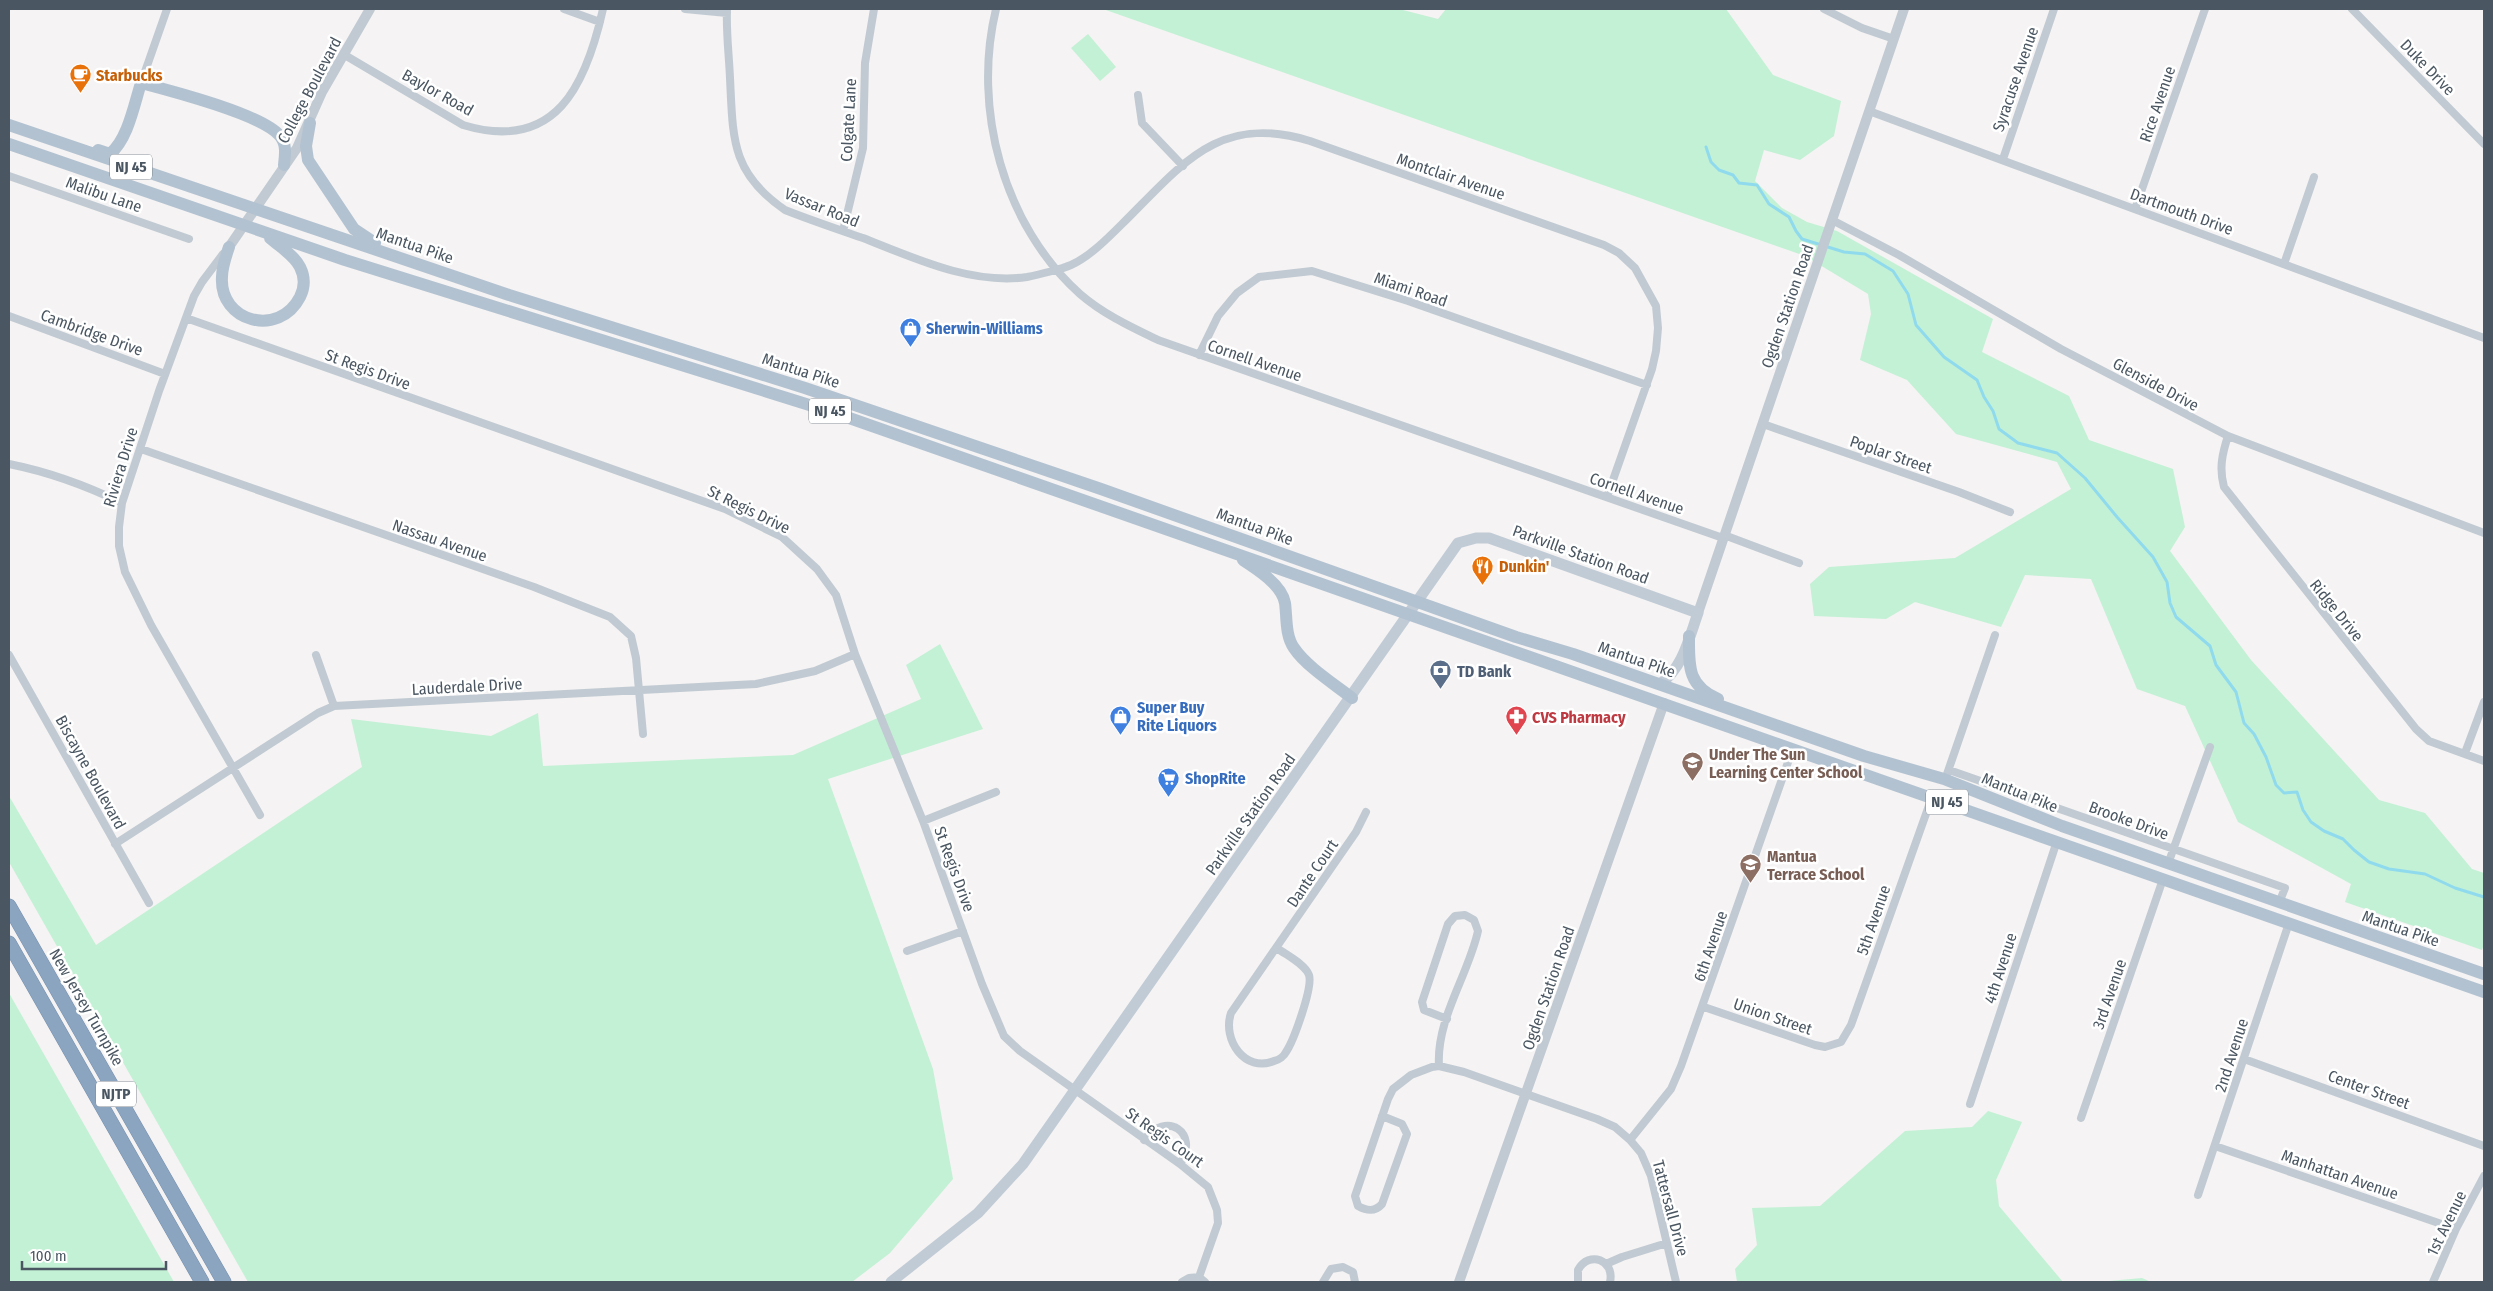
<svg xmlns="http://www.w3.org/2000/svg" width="2493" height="1291" viewBox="0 0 2493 1291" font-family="'Fira Sans Condensed',sans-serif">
  <rect width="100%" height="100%" fill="#f5f3f3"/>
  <path fill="#c3f1d5" d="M1103,9h296l39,10 8,-10h280l47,66 68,26 -7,35 -34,24 -36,-10 -9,31 27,27 25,14 30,9 156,88 -11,33 87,44 20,44 84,29 12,58 -15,24 81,109 128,140 46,13 47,56 12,4v71l-2,6 -137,-48 6,-18 -113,-62 -53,-116 -48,-17 -46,-110 -66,-4 -24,52 -86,-25 -29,17 -72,-3 -4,-32 19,-17 126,-9 116,-69 -14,-27 -101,-28 -49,-54 -47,-20 11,-46 -3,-20 -63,-38z
    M1088,34l28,33 -16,14 -29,-33z
    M940,644l43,85 -155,50 105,290 20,110 -63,74 -38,29h-604l-239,-420v-66l87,149 266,-178 -11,-48 140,17 47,-23 5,53 250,-11 128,-56 -15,-34z
    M9,993l165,289h-165z
    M1988,1111l34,11 -26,58 3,26 64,76h-326l-2,-13 22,-24 -5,-37 68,-2 85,-75 67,-4z
    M2142,1278l9,4h-53z"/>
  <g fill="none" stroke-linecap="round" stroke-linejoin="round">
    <path stroke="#90daee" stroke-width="3" d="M1706,147l5,15 8,8 14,5 6,8 18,2 12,19 20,13 7,14 6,8 42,13 21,2 28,17 15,23 8,31 28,32 33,23 7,17 9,14 6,18 19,14 39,10 28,25 32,39 36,40 14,25 3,21 6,14 34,29 6,19 20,27 8,31 10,11 12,23 10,28 8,8 13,-1 6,18 8,12 13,9 19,8 11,11 15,12 20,7 36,5 30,14 29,9"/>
    <defs>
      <path id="motorway" d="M9,906l215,376
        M9,943l193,339"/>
    </defs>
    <use href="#motorway" stroke="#7690ad" stroke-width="15"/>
    <path stroke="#c1cad2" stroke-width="8" d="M564,9l36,13
      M685,9l42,4
      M727,9c-1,23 2,46 3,69 3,61 1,95 55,132 25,10 52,19 78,28 51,20 108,47 164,39 10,-2 35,-8 44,-12 18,-8 36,-26 50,-40 60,-59 97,-113 189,-84l294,104 15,8 16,15 21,38 2,22 -2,23 -4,18 -45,128
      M996,9c-24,99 7,216 84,285 23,20 51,33 78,46l565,198
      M1824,9l38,19 32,11
      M2352,9l132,135
      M343,54l120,71c93,28 123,-40 140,-116
      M141,83l26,-74
      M1138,95l4,28 41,43
      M1869,111l615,227
      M2003,159l51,-150
      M9,176l180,63
      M2135,209l70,-200
      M1832,220l67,35 162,94 167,87 256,97
      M843,231l20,-83 2,-85 9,-54
      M223,254l-21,28 -8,14 -35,95 -37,112 -3,24v19l6,26 26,53 109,190
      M2284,264l30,-87
      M9,316l156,58
      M186,318l539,191 57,28 35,32 19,26 19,59 68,167 59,163 22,52 16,15 160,113 28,23 9,23 1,13 -19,54
      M1199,355l19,-39 19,-23 22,-16 53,-6 96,30 239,84
      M1763,424l196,68 51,20
      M2228,436c-6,18 -9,33 -4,51l192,242 13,12 55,20
      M141,449l393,138 76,30 21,19 5,22 7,76
      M9,464c40,8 76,21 113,39
      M1724,535l75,28
      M9,655l140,248
      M316,655l18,51
      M2465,753l19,-51
      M1949,770l336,118 -6,15
      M1947,774l48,-139
      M923,821l73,-29
      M115,844l203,-131 16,-7 422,-22 59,-13 40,-17
      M2168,864l42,-117
      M1277,948c9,7 28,16 32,27 4,12 -15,65 -23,77 -2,4 -7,8 -12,9 -29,12 -52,-21 -43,-48l125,-181 10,-20
      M907,951l56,-20
      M1704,1007l111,38 10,2 16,-5 10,-17 81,-228
      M2244,1059l240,87
      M1439,1066c-3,-47 29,-90 39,-135l-4,-11 -9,-5 -10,1 -7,8 -26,78 2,8 23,9
      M1970,1104l87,-263
      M1382,1116l20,8 5,10 -25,70c-7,8 -15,7 -24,2l-3,-10 33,-97 5,-10 18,-14 21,-8 7,-1 25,6 133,47 18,8 15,13 11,13 10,23 25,106
      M2081,1118l82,-239
      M1144,1140c22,-30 56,-8 36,24
      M1630,1140l41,-51 10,-23 112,-318
      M2215,1146l241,83
      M2198,1195l91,-272
      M1606,1264l16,-7 45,-14
      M1182,1282l7,-4 10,-1 6,5
      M1323,1282l8,-13 12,-2 10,5 2,10
      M1578,1282v-12c11,-20 37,-10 32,12
      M2433,1282l23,-53 28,-53"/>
    <path stroke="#c1cad2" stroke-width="10" d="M229,247l68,-99 25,-56 48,-83
      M1698,613l206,-604
      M1459,1282l205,-579"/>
    <path stroke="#c1cbd6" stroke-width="11" d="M891,1282l87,-69 45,-49 435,-621 18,-5h13l209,75c-9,25 -15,55 -38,71"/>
    <path stroke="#b3c2d1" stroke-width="12" d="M310,123l-4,23 2,14 46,69 21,14
      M9,125l500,170 296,93 296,101 415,148 57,17 291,102 80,23 118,47 422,148
      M9,144l336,116 490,153 1649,579
      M98,150l12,4c18,-15 24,-49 31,-71 30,8 121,31 139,53 7,8 5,20 4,29
      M229,247c-3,9 -7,20 -7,30 -3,45 57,61 78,20 5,-10 5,-20 0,-30 -6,-12 -20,-20 -30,-29
      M1243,560c14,9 39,25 42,43 2,14 0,32 9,45 12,18 40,36 58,50
      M1689,636c0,30 -2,49 29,63"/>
    <use href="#motorway" stroke="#8ba5c1" stroke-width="14"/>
  </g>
  <defs>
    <symbol id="cafe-pin" viewBox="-11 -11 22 30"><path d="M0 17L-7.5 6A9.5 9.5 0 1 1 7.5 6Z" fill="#e8710a" stroke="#fff"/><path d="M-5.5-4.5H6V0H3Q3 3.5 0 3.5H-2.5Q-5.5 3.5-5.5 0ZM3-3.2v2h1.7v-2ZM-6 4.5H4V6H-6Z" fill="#fff"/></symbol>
    <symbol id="shop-pin" viewBox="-11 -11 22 30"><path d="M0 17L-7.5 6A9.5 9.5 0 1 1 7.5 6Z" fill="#3f7fe0" stroke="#fff"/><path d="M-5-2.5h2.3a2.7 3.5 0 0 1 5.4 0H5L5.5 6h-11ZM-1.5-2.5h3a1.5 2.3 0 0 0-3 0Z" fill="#fff"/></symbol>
    <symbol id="restaurant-pin" viewBox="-11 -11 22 30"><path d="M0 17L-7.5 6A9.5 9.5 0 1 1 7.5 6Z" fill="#e8710a" stroke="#fff"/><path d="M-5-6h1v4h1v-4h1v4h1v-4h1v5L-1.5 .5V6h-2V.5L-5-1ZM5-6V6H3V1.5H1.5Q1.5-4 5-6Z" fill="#fff"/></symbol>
    <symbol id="bank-pin" viewBox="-11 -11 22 30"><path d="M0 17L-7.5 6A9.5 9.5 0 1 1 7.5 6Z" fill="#5c6f8a" stroke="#fff"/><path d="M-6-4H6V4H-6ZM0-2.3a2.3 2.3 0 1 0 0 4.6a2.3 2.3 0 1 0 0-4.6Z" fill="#fff"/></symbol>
    <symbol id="pharmacy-pin" viewBox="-11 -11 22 30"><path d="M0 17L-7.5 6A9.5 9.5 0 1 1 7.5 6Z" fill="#e0444e" stroke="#fff"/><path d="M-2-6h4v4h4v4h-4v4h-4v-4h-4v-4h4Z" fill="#fff"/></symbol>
    <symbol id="school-pin" viewBox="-11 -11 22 30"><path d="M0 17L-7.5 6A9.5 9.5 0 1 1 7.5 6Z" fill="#8d6e63" stroke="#fff"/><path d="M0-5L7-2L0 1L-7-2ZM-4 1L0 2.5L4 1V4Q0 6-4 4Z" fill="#fff"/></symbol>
    <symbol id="supermarket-pin" viewBox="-11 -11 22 30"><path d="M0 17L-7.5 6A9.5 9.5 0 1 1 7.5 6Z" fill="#3f7fe0" stroke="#fff"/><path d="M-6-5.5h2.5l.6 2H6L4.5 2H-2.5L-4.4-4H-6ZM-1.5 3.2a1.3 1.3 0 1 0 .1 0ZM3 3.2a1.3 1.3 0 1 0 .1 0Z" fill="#fff"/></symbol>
  </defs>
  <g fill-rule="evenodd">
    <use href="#cafe-pin" x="68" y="62" width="25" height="34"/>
    <use href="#shop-pin" x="898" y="316" width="25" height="34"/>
    <use href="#restaurant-pin" x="1470" y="554" width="25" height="34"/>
    <use href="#bank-pin" x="1428" y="658" width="25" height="34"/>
    <use href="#shop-pin" x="1108" y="704" width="25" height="34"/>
    <use href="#pharmacy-pin" x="1504" y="704" width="25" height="34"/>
    <use href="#school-pin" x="1680" y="750" width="25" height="34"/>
    <use href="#supermarket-pin" x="1156" y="766" width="25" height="34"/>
    <use href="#school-pin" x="1738" y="852" width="25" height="34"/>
  </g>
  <g text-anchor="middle" stroke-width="5" stroke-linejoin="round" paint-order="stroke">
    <g fill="#fff" stroke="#808990" stroke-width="1">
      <rect x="110" y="154.5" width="42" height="25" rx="4"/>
      <rect x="809" y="398.5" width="42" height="25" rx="4"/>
      <rect x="1926" y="789.5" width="42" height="25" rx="4"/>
      <rect x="96" y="1081.5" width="40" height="25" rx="4"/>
    </g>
    <g font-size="15" font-weight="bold" fill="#4a5661">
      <text x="131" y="172">NJ 45</text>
      <text x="830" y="416">NJ 45</text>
      <text x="1947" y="807">NJ 45</text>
      <text x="116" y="1099">NJTP</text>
    </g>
    <g font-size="16" fill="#4a5661" stroke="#fff">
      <text transform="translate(2428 67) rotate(46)" y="6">Duke Drive</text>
      <text transform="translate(2015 79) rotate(-71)" y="6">Syracuse Avenue</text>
      <text transform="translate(309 90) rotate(-62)" y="6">College Boulevard</text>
      <text transform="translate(438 92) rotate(29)" y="6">Baylor Road</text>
      <text transform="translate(2157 104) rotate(-71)" y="6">Rice Avenue</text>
      <text transform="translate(848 120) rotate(-87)" y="6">Colgate Lane</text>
      <text transform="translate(1451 176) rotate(19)" y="6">Montclair Avenue</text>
      <text transform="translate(104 194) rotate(19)" y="6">Malibu Lane</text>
      <text transform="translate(822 207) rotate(22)" y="6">Vassar Road</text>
      <text transform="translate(2182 211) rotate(20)" y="6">Dartmouth Drive</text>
      <text transform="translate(415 245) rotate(19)" y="6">Mantua Pike</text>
      <text transform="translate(1411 289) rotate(19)" y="6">Miami Road</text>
      <text transform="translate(1787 306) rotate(-71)" y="6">Ogden Station Road</text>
      <text transform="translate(92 332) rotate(20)" y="6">Cambridge Drive</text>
      <text transform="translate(1255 360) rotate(19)" y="6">Cornell Avenue</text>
      <text transform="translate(368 369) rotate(20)" y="6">St Regis Drive</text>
      <text transform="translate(801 370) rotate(18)" y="6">Mantua Pike</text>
      <text transform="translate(2156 384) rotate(28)" y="6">Glenside Drive</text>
      <text transform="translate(1891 454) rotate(19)" y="6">Poplar Street</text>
      <text transform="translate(120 467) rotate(-73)" y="6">Riviera Drive</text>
      <text transform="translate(1637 493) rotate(19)" y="6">Cornell Avenue</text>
      <text transform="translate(749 509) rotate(26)" y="6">St Regis Drive</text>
      <text transform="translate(1255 526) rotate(20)" y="6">Mantua Pike</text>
      <text transform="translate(440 540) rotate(19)" y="6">Nassau Avenue</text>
      <text transform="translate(1581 554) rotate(20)" y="6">Parkville Station Road</text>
      <text transform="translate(2337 610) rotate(51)" y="6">Ridge Drive</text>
      <text transform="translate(1637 659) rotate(19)" y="6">Mantua Pike</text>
      <text transform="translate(467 686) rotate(-3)" y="6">Lauderdale Drive</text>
      <text transform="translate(91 772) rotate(61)" y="6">Biscayne Boulevard</text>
      <text transform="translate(2020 792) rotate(22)" y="6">Mantua Pike</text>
      <text transform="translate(1250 814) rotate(-55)" y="6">Parkville Station Road</text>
      <text transform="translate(2129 820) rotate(20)" y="6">Brooke Drive</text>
      <text transform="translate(955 869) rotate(70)" y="6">St Regis Drive</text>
      <text transform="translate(1312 873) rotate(-56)" y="6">Dante Court</text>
      <text transform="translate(1873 920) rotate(-71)" y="6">5th Avenue</text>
      <text transform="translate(2401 928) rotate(19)" y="6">Mantua Pike</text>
      <text transform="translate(1710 946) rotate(-71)" y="6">6th Avenue</text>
      <text transform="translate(2000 968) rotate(-72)" y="6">4th Avenue</text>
      <text transform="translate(1548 988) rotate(-71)" y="6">Ogden Station Road</text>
      <text transform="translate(2109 994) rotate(-71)" y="6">3rd Avenue</text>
      <text transform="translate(87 1007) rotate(60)" y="6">New Jersey Turnpike</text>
      <text transform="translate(1773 1016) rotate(19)" y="6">Union Street</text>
      <text transform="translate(2231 1055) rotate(-72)" y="6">2nd Avenue</text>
      <text transform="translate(2369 1089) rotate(20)" y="6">Center Street</text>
      <text transform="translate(1165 1137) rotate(35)" y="6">St Regis Court</text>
      <text transform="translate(2340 1174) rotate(19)" y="6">Manhattan Avenue</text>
      <text transform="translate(1671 1208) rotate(75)" y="6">Tattersall Drive</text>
      <text transform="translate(2446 1223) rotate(-64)" y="6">1st Avenue</text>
    </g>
    <g font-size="16" font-weight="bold" fill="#c56008" stroke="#fff" text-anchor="start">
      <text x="96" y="81">Starbucks</text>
      <text x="1499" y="572">Dunkin'</text>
    </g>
    <g font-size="16" font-weight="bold" fill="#366cbe" stroke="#fff" text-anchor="start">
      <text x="926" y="334">Sherwin-Williams</text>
      <text x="1137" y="713">Super Buy<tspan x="1137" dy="18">Rite Liquors</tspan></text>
      <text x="1185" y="784">ShopRite</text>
    </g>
    <g font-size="16" font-weight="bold" fill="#4e5e75" stroke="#fff" text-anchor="start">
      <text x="1457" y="677">TD Bank</text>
    </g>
    <g font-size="16" font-weight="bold" fill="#be3a42" stroke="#fff" text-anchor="start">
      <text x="1532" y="723">CVS Pharmacy</text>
    </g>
    <g font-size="16" font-weight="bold" fill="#785e54" stroke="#fff" text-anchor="start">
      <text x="1709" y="760">Under The Sun<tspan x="1709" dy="18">Learning Center School</tspan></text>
      <text x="1767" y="862">Mantua<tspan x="1767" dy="18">Terrace School</tspan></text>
    </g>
  </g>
  <rect width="2493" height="1291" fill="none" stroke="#4a5661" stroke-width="20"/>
  <path d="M22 1261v8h144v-8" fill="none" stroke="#4a5661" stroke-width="2.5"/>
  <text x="30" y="1261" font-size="15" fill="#4a5661" stroke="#ffffff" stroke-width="4" paint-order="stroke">100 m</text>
</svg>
